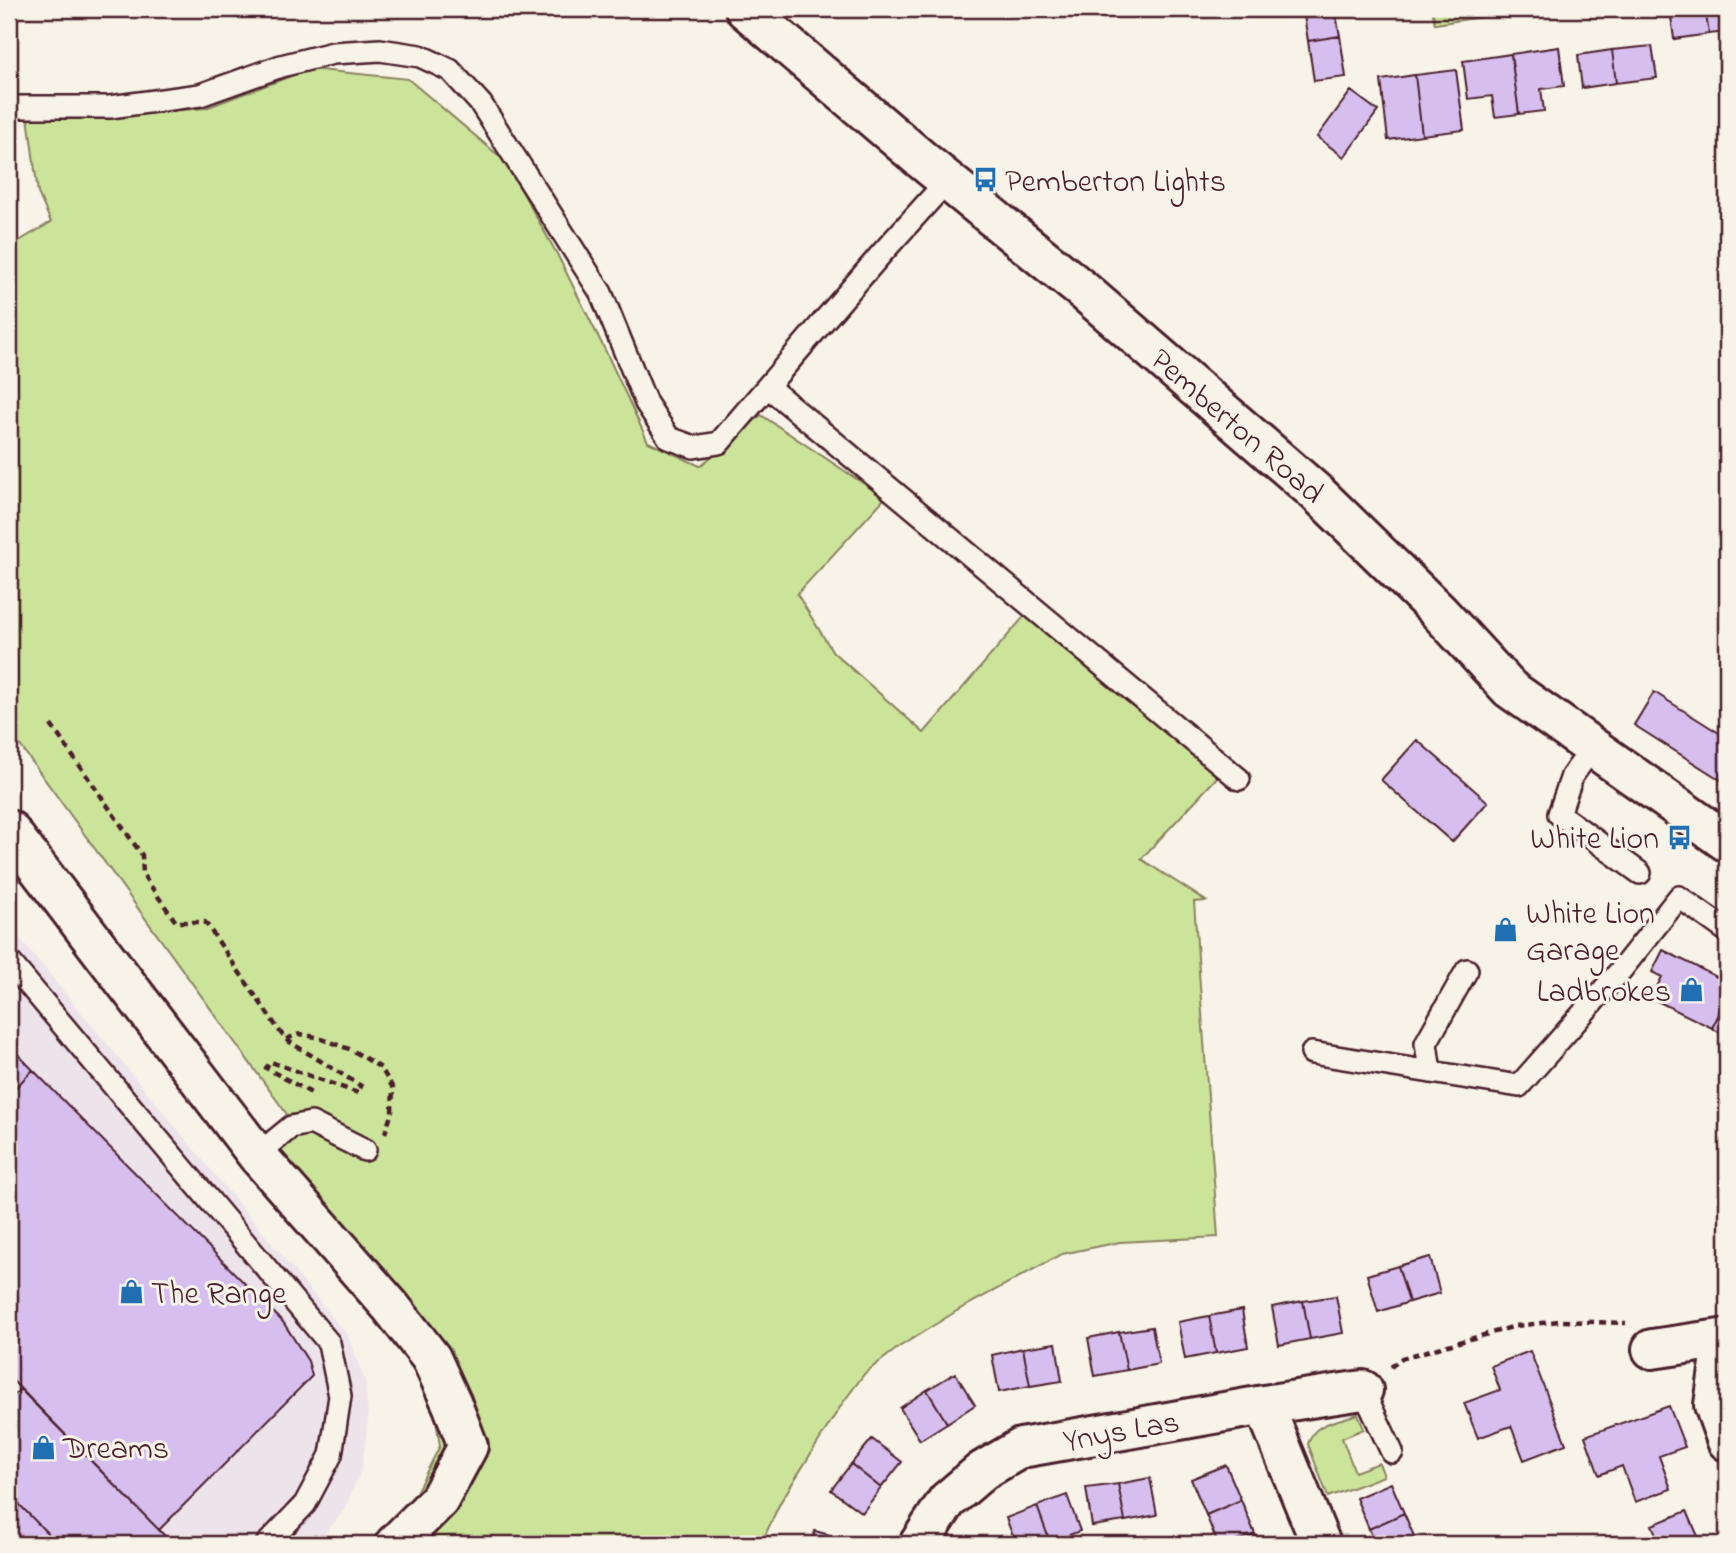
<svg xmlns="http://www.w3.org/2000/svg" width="1736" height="1553" viewBox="0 0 1736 1553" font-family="'Indie Flower',sans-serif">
  <rect width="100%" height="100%" fill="#f7f3e8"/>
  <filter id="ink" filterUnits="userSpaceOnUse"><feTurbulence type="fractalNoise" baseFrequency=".0143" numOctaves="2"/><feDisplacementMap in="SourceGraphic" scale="14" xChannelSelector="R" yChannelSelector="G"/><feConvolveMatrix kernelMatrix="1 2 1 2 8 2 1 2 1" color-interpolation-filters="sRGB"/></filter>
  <g filter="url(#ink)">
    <path fill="#ede3ea" d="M9,925l339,411 17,45 3,36 -6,51 -18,42 -28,34h-307z"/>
    <path fill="#cbe49a" stroke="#8a8262" stroke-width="2" d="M1432,9h102l-99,15z
      M310,69l98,10 97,82 52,93 50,100 41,88 52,24 61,-51 124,83 -88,96 36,58 91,81 104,-121 194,160 -81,87 65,42 -12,1 24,335 -98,5 -58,12 -102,55 -61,38 -34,26 -23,31 -62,99 -19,41h-393l43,-42 29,-56 -9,-59 -61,-82 -123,-135 44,-43 -5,-14 -277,-383v-483l42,-25 -13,-29 -10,-76 93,-2 85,-7z
      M1358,1414l6,15 -22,9 13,34 24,-9 5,13 -56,21 -20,-53c5,-22 31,-23 50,-30z"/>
    <path fill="#d6bfef" stroke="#4a1f2b" stroke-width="2" d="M1303,9h32l5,27 -32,5z
      M1670,9h35l4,25 -35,5z
      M1705,9h22v23l-18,2z
      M1340,36l6,41 -32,4 -6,-40z
      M1652,46l5,32 -41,5 -4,-33z
      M1559,47l5,39 -23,3 3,22 -25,3 -8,-60z
      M1612,50l4,33 -34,5 -4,-33z
      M1511,54l8,60 -24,3 -3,-21 -24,3 -5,-38z
      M1456,70l8,60 -42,5 -7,-60z
      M1415,75l7,60 -34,5 -7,-60z
      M1351,91l27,20 -34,46 -27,-20z
      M1654,692l73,46v46l-93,-59z
      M1417,740l71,62 -36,40 -71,-62z
      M1663,950l64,32v16l-15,30 -61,-30 11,-21 -10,-5z
      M1727,998v39l-15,-9z
      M9,1045l24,25 -24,24z
      M33,1070l250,252 25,39 4,15 -153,154 -150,-153v-283z
      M1430,1257l10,36 -31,9 -11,-36z
      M1398,1266l11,36 -31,10 -11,-37z
      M1336,1296l7,37 -33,6 -7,-38z
      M1303,1301l7,38 -31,6 -7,-38z
      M1242,1310l6,37 -32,6 -7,-37z
      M1209,1316l7,37 -31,6 -7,-37z
      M1152,1327l7,37 -32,6 -8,-38z
      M1119,1332l8,38 -32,6 -7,-38z
      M1056,1343l6,38 -32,5 -7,-38z
      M1023,1348l7,38 -31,6 -7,-37z
      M1530,1351l36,93 -42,16 -13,-34 -33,12 -14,-35 36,-13 -9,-24z
      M955,1373l20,32 -28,18 -20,-33z
      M20,1389l139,141 14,14h-115l-49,-50v-93z
      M927,1390l20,33 -27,17 -20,-32z
      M1669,1406l16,41 -26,9 12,33 -36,13 -13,-36 -23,9 -14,-39z
      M872,1439l30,23 -21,26 -30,-24z
      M851,1464l30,24 -19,25 -31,-23z
      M1226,1465l15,35 -35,15 -15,-36z
      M1150,1478l7,37 -32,6 -7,-37z
      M1391,1483l13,30 -35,16 -13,-31z
      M1118,1484l7,37 -33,5 -6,-38z
      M9,1494l49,50h-49z
      M1067,1495l13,36 -30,11 -13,-36z
      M1241,1500l14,34 -26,10h-11l-12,-29z
      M1037,1506l13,36 -6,2h-28l-10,-26z
      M1687,1511l13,30 -8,3h-32l-8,-19z
      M1404,1513l13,30 -41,1 -7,-15z
      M815,1531l37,10 -1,3h-40z
      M1255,1534l5,10h-31z"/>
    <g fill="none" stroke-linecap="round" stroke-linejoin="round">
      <defs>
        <path id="service" d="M9,107h101l90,-12 81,-29 52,-13 47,-3 40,6 30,14 31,34 120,189 45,110 23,35 25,9 25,-4 163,-190 65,-72
          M768,387l471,392
          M1593,747l-21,29 -13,38 81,59
          M9,961l320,382 11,53 -9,59 -26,49 -38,40
          M1312,1053l207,33 102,-116 58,-73 48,34
          M1430,1072l-4,-29 41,-73
          M257,1155l34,-28 20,-4 54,27
          M1363,1390l29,62"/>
        <path id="minor" d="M9,830l248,325 134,152 40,51 21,46 16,42 -29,54 -44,44
          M1652,1349l75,-11
          M1727,1349l-7,14 -6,42 13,36
          M1264,1405l57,139
          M919,1544l28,-43 35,-30 39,-23 243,-43 99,-15"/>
        <path id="secondary" d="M745,9l177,151 163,132 233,202 120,117 72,78 217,153"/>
      </defs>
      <use href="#service" stroke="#4a1f2b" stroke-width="26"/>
      <use href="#minor" stroke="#4a1f2b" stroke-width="44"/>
      <use href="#secondary" stroke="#4a1f2b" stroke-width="44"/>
      <path stroke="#4a1f2b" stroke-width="4.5" stroke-dasharray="7 5" stroke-linecap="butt" d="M51,725l91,130 1,20 33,47h29l80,117 76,47 -3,7 -87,-31 -5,6 47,26
        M286,1039l14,-5 16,3 36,13 29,18 12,20 -1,24 -7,21
        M1391,1367l11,-9 114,-32 43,-5 67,2"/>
      <use href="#service" stroke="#f7f3e8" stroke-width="21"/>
      <use href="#minor" stroke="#f7f3e8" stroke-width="38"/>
      <use href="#secondary" stroke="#f7f3e8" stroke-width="38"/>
    </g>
  </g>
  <defs>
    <symbol id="bus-bare" viewBox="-9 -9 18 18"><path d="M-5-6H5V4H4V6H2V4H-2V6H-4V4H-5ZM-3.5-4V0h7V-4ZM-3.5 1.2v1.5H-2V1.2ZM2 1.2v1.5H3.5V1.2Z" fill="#1f6fb2" stroke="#f7f3e8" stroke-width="2.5" paint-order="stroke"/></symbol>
    <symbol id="shop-bare" viewBox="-9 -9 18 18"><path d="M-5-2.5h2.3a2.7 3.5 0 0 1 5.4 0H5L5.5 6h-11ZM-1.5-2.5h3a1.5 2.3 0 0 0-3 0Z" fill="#1f6fb2" stroke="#f7f3e8" stroke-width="2.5" paint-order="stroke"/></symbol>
  </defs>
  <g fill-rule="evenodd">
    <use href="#bus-bare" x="968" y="162" width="35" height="35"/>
    <use href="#bus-bare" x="1662" y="820" width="35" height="35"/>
    <use href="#shop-bare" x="1488" y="912" width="35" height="35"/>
    <use href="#shop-bare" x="1674" y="972" width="35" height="35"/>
    <use href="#shop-bare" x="114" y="1274" width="35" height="35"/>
    <use href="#shop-bare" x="26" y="1430" width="35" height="35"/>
  </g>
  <g text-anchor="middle" stroke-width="6" stroke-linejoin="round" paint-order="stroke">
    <g font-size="32" fill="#4a1f2b" stroke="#f7f3e8" text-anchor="start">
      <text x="1005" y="191">Pemberton Lights</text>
      <text x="1659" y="848" text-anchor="end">White Lion</text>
      <text x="1526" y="923">White Lion<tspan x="1526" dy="37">Garage</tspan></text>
      <text x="1671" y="1001" text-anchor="end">Ladbrokes</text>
      <text x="151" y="1303">The Range</text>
      <text x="63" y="1458">Dreams</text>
    </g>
    <g font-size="32" fill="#4a1f2b" stroke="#f7f3e8">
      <text transform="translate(1238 425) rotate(41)" y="11">Pemberton Road</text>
      <text transform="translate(1121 1430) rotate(-10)" y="11">Ynys Las</text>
    </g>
  </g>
  <rect width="1736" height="1553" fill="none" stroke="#f7f3e8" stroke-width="35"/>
  <rect x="18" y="18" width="1701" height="1518" fill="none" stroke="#4a1f2b" stroke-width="2.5" filter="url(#ink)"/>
</svg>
